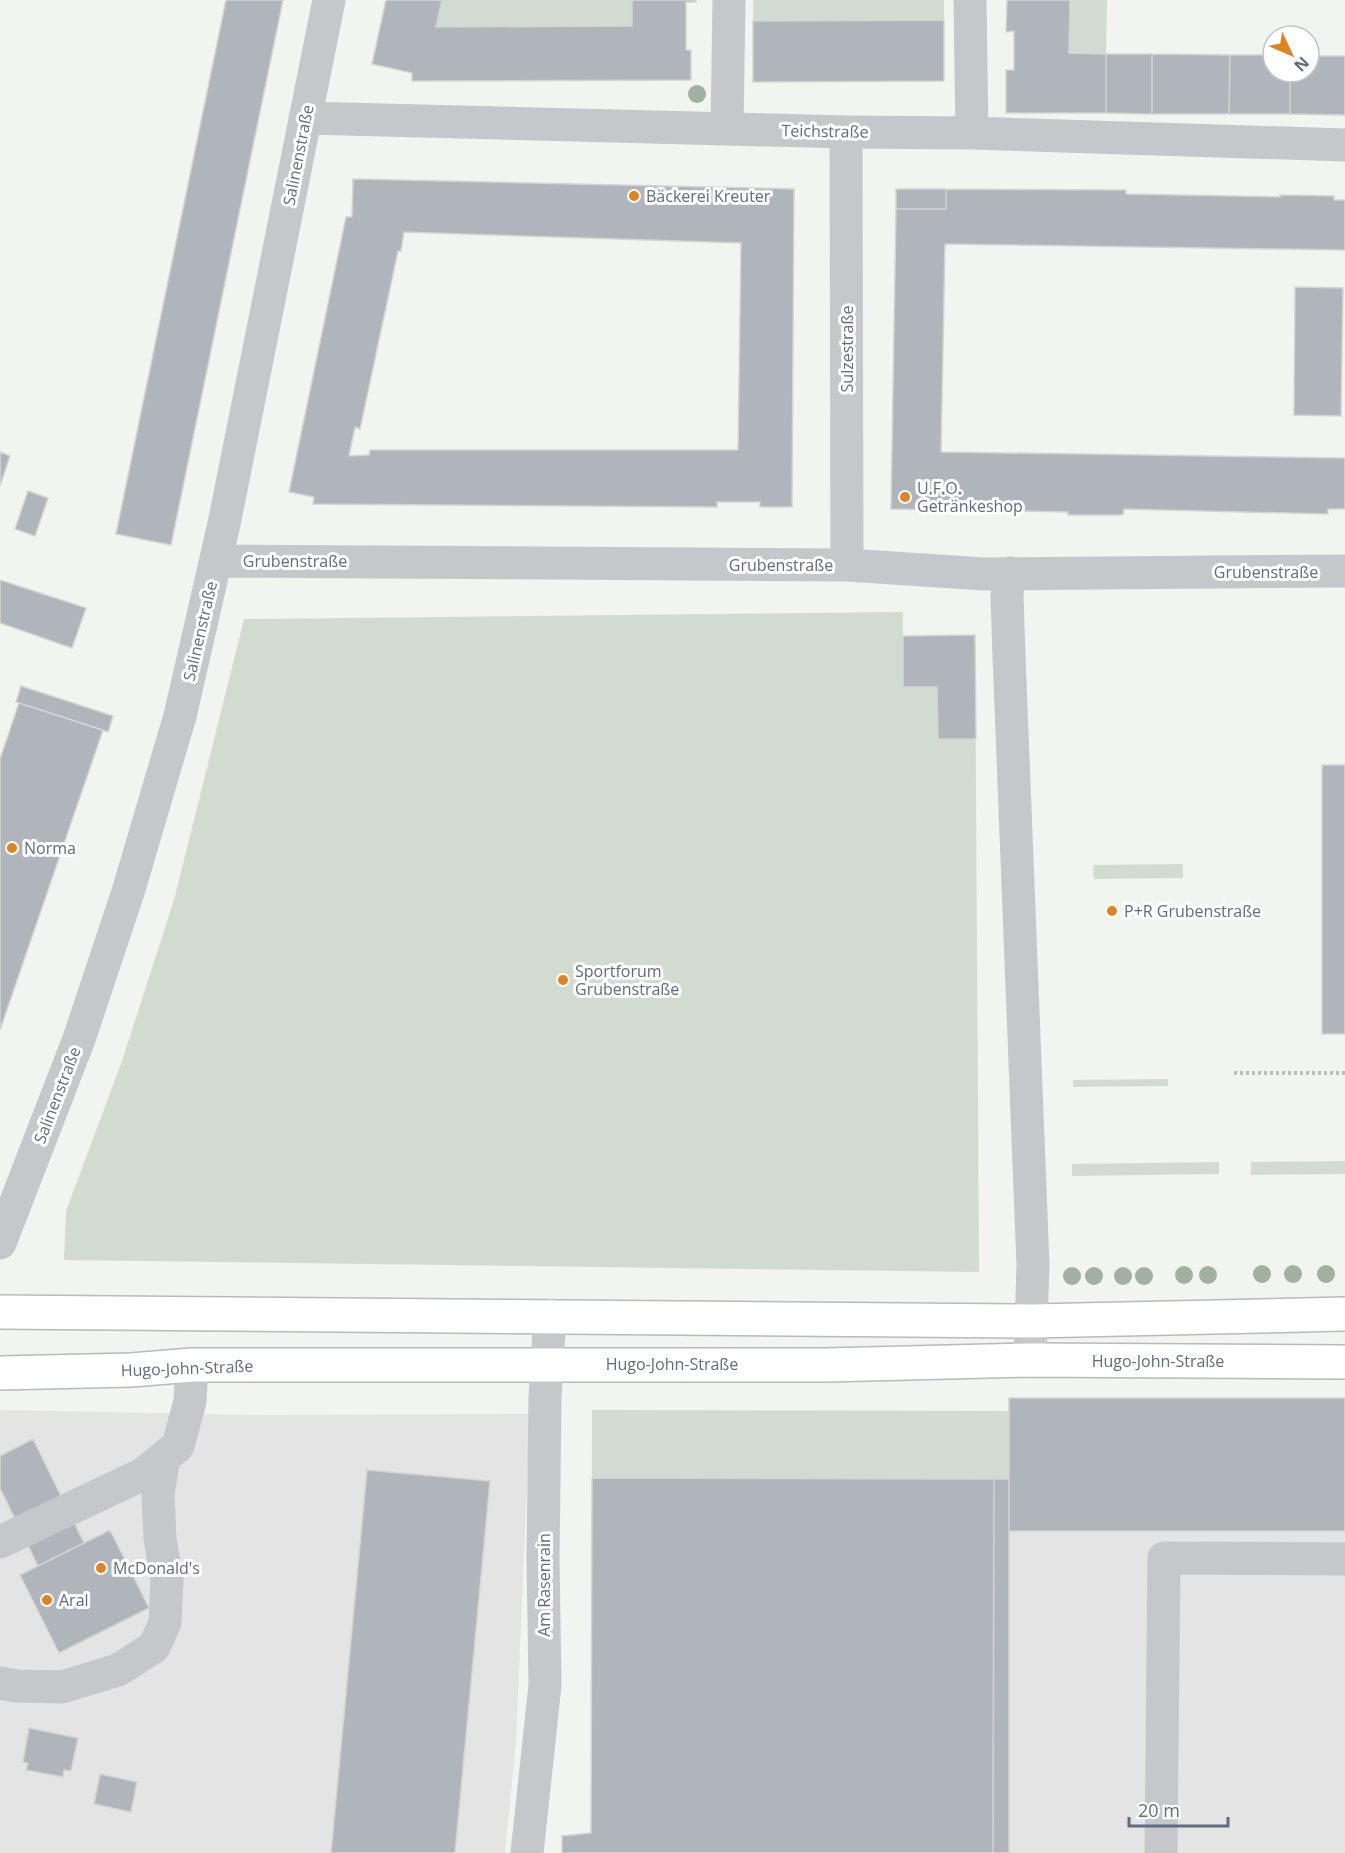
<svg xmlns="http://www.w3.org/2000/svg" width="1345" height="1853" viewBox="0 0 1345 1853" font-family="'Open Sans',sans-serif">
  <rect width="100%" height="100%" fill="#f2f4ef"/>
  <path fill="#e3e4e3" d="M1009,1398h336v455h-783v-17l29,-3 1,-423 416,1z
    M0,1410l252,5 278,-1 -14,327 -11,112h-505z"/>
  <path fill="#d2dbd0" d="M442,0h190v26l-196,1z
    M753,0h191v20l-191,1z
    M1070,0h37l-1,54 -37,-1z
    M903,612v24l72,-1 4,637 -915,-12 2,-49 56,-150 52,-161 70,-281z
    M1183,864v14l-89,1 -1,-14z
    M1168,1079v7l-95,1v-7z
    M1345,1161v13l-94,1v-13z
    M1219,1162v12l-147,2v-12z
    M592,1410l417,1v68l-417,-1z"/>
  <path fill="#b0b4bb" stroke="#d4d5d2" stroke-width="1.5" fill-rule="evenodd" d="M226,0h57l-112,545 -55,-11z
    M386,0h56l-6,27 196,-1v-26h64v2h-10v48h5v30l-279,1v-8l-40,-9z
    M1007,0h63l-1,53 37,1v59h-100v-43h8v-39l-8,1z
    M944,20v61l-191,1v-61z
    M1106,54h46v60l-46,-1z
    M1152,54l78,1 -1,59h-77z
    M1230,55h43v17h17v42h-61z
    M1309,56h36v59l-55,-1v-42h19z
    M353,179l441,10 -2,318h-32v-5h-43v5l-404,-3 1,-7 -25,-5 57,-275h6zM404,232l337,11 -3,207h-368l-1,5 -20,1 6,-29 5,2 38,-178h3z
    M896,189h50v20h-50z
    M946,189l180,1v4l154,3v-2l54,1v4h11v50l-400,-6 -4,208 404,6v51h-17v5l-204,-5 -1,6h-55v-3l-177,-3 5,-300h50z
    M1295,287l48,1 -2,128 -47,-1z
    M0,452l10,4 -10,30z
    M28,491l20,7 -13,38 -20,-7z
    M0,580l86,28 -14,40 -72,-25z
    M975,635l1,104h-38l-1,-52h-34v-51z
    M21,686l92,30 -5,16 -92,-30z
    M19,703l84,27 -103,300v-271z
    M1322,765h23v269h-23z
    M1009,1398h336v133h-336z
    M33,1439l51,104 -46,23 -38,-78v-32z
    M367,1470l123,11 -35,372h-124z
    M592,1478l402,1 -1,374h-431v-17l29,-3z
    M994,1479h15v374h-16z
    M110,1530l39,78 -90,45 -39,-78z
    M29,1728l49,10 -7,33 -7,-1 -1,7 -37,-7 2,-7 -5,-1z
    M100,1774l37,8 -6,30 -37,-8z"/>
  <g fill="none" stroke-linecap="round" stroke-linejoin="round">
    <defs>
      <path id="major" d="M0,1312l1032,9 313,-7
        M0,1373l131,-3 61,-5h635l203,-5 315,2"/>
    </defs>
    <use href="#major" stroke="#b8b9be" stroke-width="36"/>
    <path stroke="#bcbdbf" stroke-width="4" stroke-dasharray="3 3" stroke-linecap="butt" d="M1234,1073h111"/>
    <path stroke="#c5c7cb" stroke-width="33" d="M970,0l2,133
      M305,118l541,14 126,1 373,12
      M727,129l2,-129
      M846,132l1,433
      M216,561l631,4 137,9 361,-3
      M1009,573l-2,23 2,60 24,609 -3,95
      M0,1243l79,-204 49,-147 52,-176 44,-192 105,-524
      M0,1542l143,-68 35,-28 12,-45 2,-36
      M0,1683l16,3 46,1 56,-17 36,-23 11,-24 2,-43 -7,-41 -2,-45 6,-36
      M527,1853l18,-168 -2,-126 2,-163 5,-80
      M1161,1853l3,-295 181,1"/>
    <use href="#major" stroke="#fff" stroke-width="33"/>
  </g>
  <g fill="#a2b0a2">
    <circle cx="697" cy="94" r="9"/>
    <circle cx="1262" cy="1274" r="9"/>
    <circle cx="1293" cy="1274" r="9"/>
    <circle cx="1326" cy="1274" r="9"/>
    <circle cx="1184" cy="1275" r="9"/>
    <circle cx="1208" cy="1275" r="9"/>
    <circle cx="1072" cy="1276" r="9"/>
    <circle cx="1094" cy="1276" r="9"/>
    <circle cx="1123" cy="1276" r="9"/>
    <circle cx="1144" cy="1276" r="9"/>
  </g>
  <g fill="#e38320" stroke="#fff" stroke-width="2">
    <circle cx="634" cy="196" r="6"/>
    <circle cx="905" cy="497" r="6"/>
    <circle cx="12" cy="848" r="6"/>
    <circle cx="1112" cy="911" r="6"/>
    <circle cx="563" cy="980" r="6"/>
    <circle cx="101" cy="1568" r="6"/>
    <circle cx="47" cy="1600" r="6"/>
  </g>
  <g text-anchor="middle" stroke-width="6" stroke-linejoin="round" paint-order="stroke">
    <g font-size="16" fill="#626b81" stroke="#fff">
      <text transform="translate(825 131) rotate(1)" y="6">Teichstraße</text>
      <text transform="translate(298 155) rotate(-79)" y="6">Salinenstraße</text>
      <text transform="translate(847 349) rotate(-90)" y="6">Sulzestraße</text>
      <text x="295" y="567">Grubenstraße</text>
      <text x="781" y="571">Grubenstraße</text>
      <text x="1266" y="578">Grubenstraße</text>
      <text transform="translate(200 631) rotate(-77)" y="6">Salinenstraße</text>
      <text transform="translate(57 1095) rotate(-69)" y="6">Salinenstraße</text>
      <text x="1158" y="1367">Hugo-John-Straße</text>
      <text x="672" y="1370">Hugo-John-Straße</text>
      <text transform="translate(187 1368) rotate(-2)" y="6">Hugo-John-Straße</text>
      <text transform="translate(544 1585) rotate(-90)" y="6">Am Rasenrain</text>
    </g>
    <g font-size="16" fill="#626b81" stroke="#fff" text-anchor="start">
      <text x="646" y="202">Bäckerei Kreuter</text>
      <text x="917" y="494">U.F.O.<tspan x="917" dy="18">Getränkeshop</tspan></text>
      <text x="24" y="854">Norma</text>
      <text x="1124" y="917">P+R Grubenstraße</text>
      <text x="575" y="977">Sportforum<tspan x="575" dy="18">Grubenstraße</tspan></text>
      <text x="113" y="1574">McDonald's</text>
      <text x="59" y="1606">Aral</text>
    </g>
  </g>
  <g transform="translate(1291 54) rotate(134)"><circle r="28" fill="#ffffff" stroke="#c0c4cd" stroke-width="1.5"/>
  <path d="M0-4.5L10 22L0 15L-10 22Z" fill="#e38320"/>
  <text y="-9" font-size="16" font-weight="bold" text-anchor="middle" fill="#626b81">N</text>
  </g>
  <path d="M1129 1817v9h99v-9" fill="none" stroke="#626b81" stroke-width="3"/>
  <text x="1138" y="1817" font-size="18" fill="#626b81" stroke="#ffffff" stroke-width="4.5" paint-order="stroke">20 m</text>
</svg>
